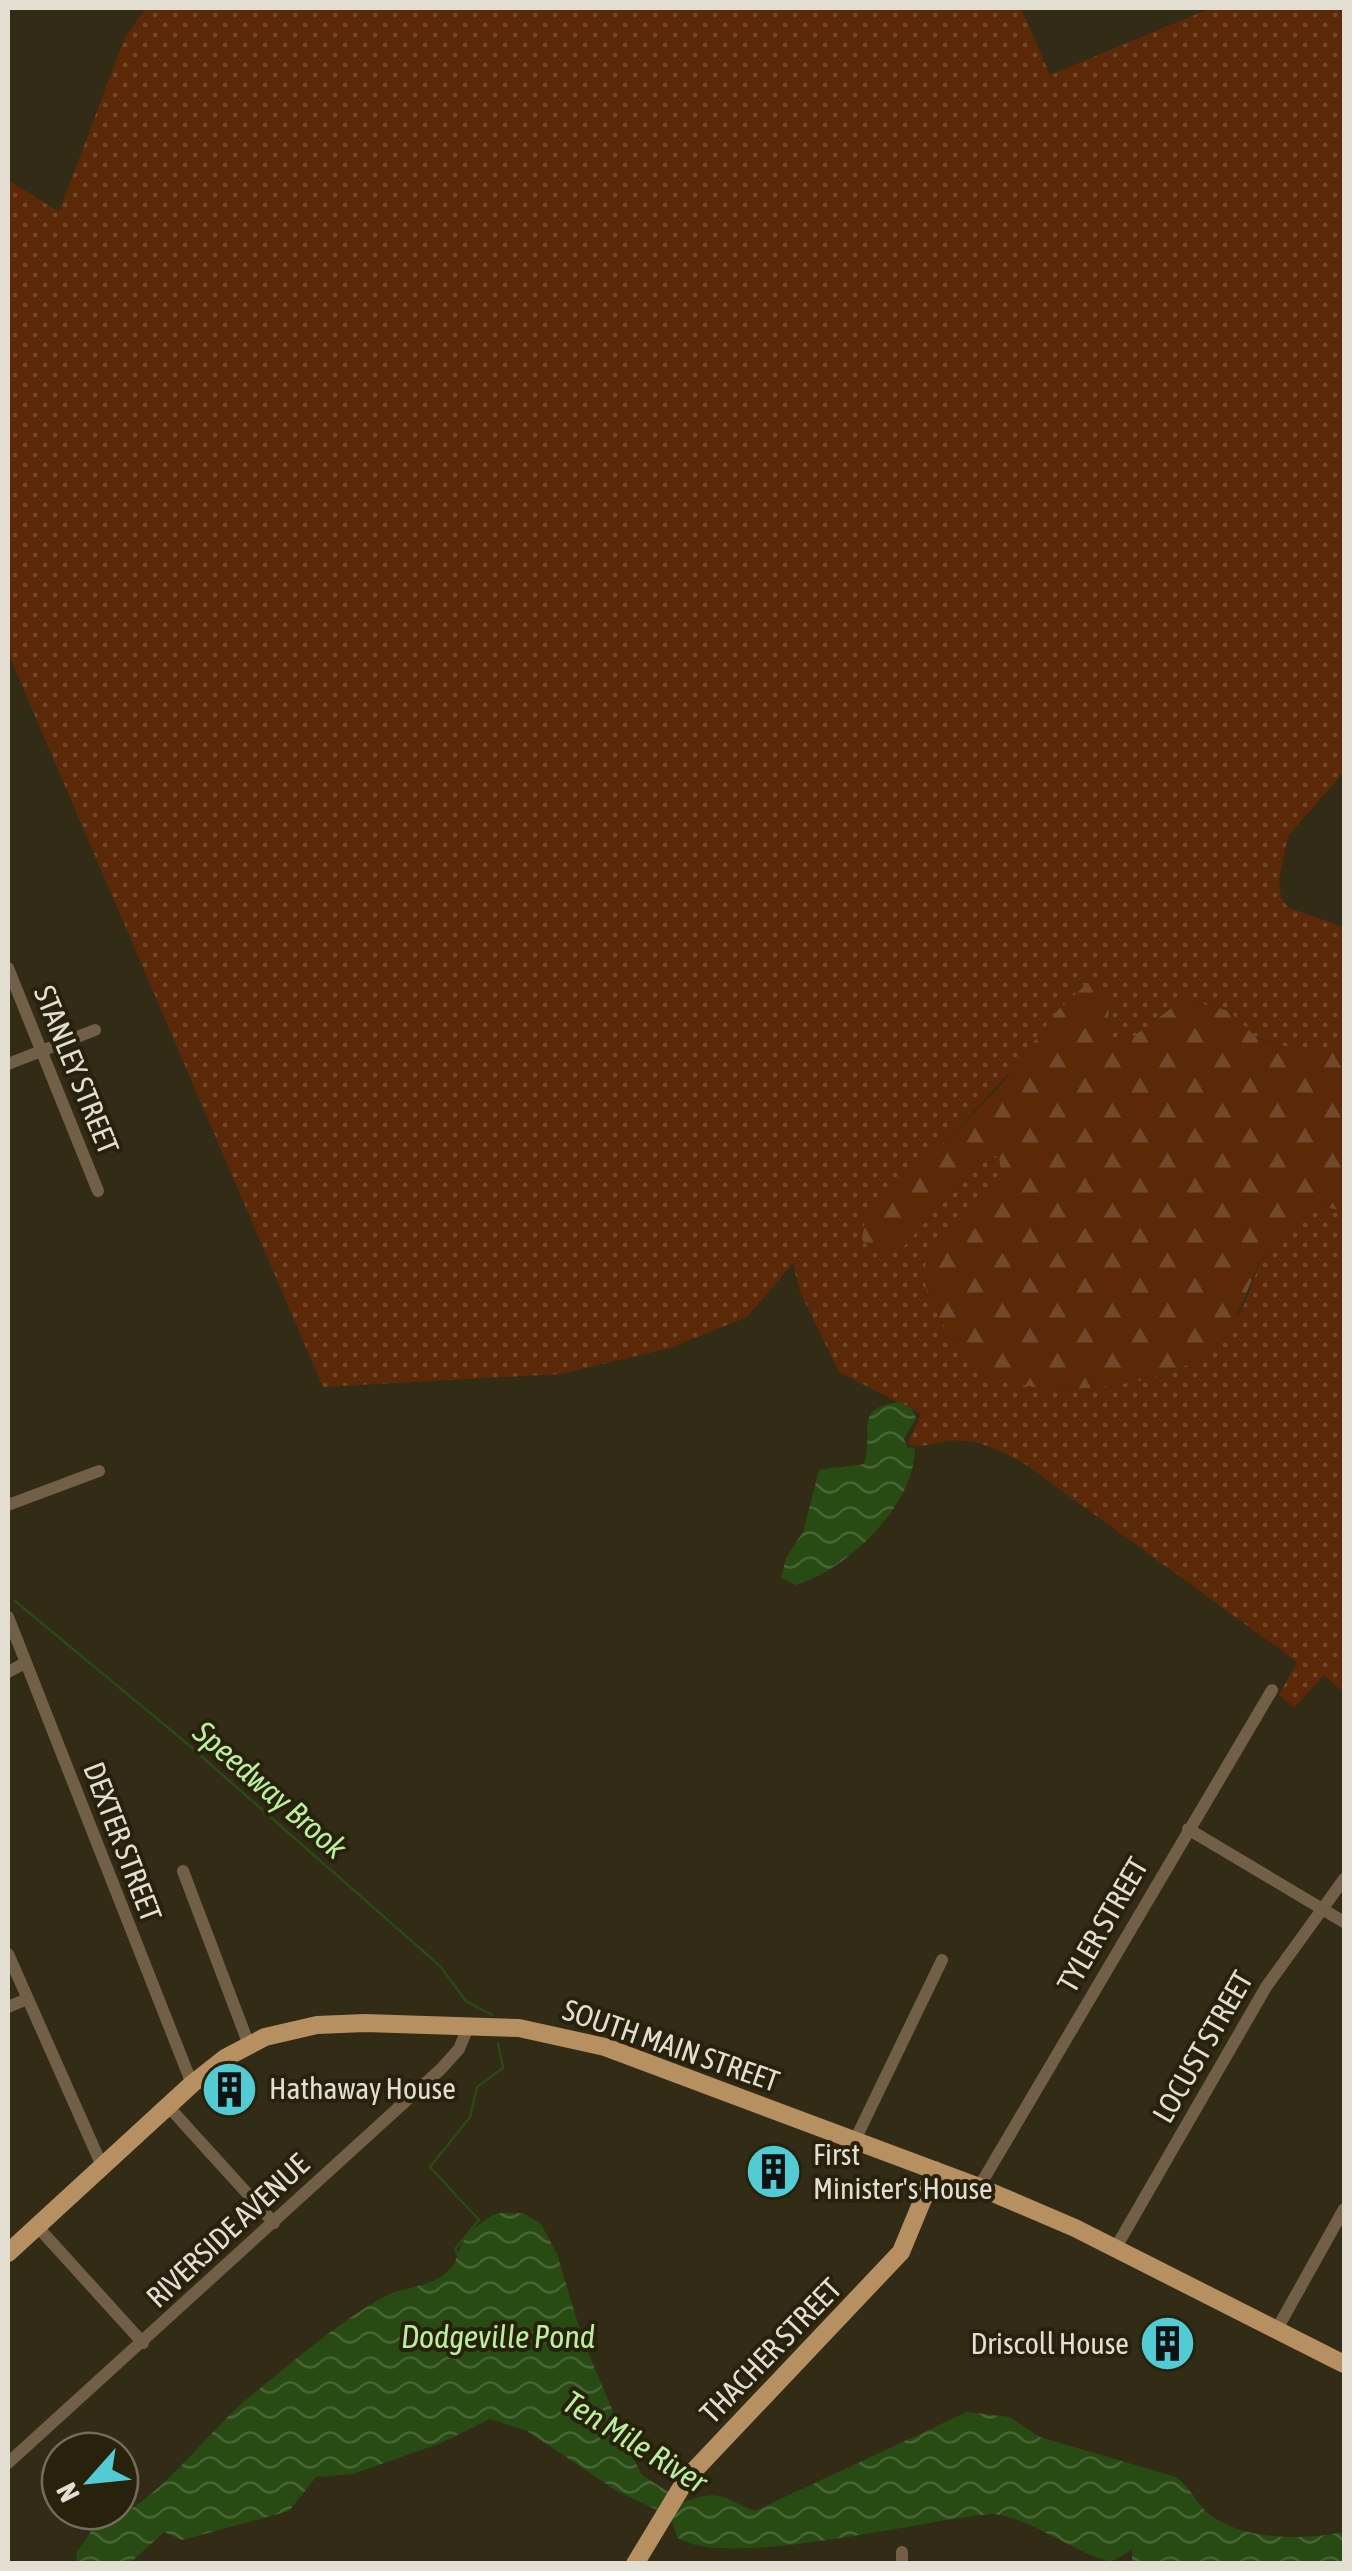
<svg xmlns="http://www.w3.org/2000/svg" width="1352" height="2571" viewBox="0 0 1352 2571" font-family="'Asap Condensed',sans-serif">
  <defs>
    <pattern id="grass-dots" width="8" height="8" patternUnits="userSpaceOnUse" patternTransform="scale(2.5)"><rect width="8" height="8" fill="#5b2907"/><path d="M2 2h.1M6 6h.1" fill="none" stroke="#72482a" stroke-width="1.8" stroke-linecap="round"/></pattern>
    <pattern id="forest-firs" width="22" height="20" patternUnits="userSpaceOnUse" patternTransform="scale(2.5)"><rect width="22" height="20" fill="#5b2907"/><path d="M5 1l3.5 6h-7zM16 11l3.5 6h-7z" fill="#72482a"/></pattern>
    <pattern id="water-waves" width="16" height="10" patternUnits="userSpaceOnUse" patternTransform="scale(2.5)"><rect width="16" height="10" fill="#284b14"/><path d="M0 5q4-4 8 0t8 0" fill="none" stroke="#476435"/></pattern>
  </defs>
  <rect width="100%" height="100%" fill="#322b16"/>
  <path fill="url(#grass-dots)" d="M146,8h875l29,67 161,-67h133v764l-56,64 -9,43 2,19 8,10 55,19v125h-41l-47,-15 -27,-26 -44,-12 -62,45 -15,-7 1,-42 -85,62 -83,90 -74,66 37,33 77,-86 18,-5 3,29 -26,25 -22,134c75,78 205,48 278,-21 15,-13 20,-44 30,-62 11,-22 34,-40 54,-55l28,6v482l-20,-18 -30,33 -15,-13 18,-33 -272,-198c-26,-14 -48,-26 -78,-23 -15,2 -24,8 -39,3l13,-30 -82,-42 -39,-80 -7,-29 -46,54 -77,31 -109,26 -238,13 -315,-734v-473l51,32 66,-175z"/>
  <path fill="url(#forest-firs)" d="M1091,980l18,15 -1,42 15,7 61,-45 45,12 28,27 46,14h41v159l-28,-6c-19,15 -42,32 -54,54 -18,32 -25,75 -58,97 -50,33 -179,49 -228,10 -14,-11 -24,-27 -33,-42 -9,-14 -22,-39 -18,-57 7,-33 54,-61 77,-83l-3,-29 -18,5 -77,86 -28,8 -14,-14 4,-27 75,-66 59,-61 58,-76z"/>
  <path fill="url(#water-waves)" d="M900,1402l12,7 4,9 -12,21 3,8 8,1c0,57 -67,121 -119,137l-15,-7 5,-20 17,-26 16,-62 45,-6c11,-34 -13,-56 36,-62z
    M498,2213h25l18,11 16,30 26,86 46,110 13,25 42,27c37,-14 38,-4 71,9l212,-99 42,5 31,20 136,40c16,11 21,30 37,40 36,24 91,23 131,15v32l-212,-1v-13l-22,12c-39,-11 -81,-45 -118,-48 -67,5 -269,57 -315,23l-7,-21 -53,-25 -90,-60 -37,-12 -49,24 -88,31 -37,3 -27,34 -107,29 -18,-8 -34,31 -54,1 1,-12 19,-28c54,-10 108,-89 151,-125 42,-34 87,-74 135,-101 23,-13 50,-9 69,-30 5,-5 6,-13 9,-20 7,-17 23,-28 38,-35z"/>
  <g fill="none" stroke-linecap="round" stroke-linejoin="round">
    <path stroke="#284b14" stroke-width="2.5" d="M15,1601l169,140 256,225 26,35 26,14
      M458,2255l-3,-6 24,-29 -49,-53 40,-50 7,-30 26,-19 -5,-25"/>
    <path stroke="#725f48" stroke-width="12" d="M8,968l90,223
      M8,1064l87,-34
      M8,1505l91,-34
      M8,1617l184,467
      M8,1672l17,-9
      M1188,1829l156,93
      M183,1871l66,174
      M8,1954l94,212
      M8,2007l19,-8
      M167,2105l107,118
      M855,2140l87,-180
      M979,2187l293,-497
      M36,2225l107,118
      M1115,2249l151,-262 78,-108
      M1277,2329l67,-120
      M8,2463l433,-394 18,-20 10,-24
      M902,2564v-12"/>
    <path stroke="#b79061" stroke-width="18" d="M8,2253l184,-169 33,-26 40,-21 52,-12 48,-2 154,5 86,19 374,140 96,41 269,136
      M635,2564l52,-86 214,-226 34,-82"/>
  </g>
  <defs>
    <symbol id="building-disc" viewBox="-11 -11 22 22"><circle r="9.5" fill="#51ccd4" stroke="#28210c"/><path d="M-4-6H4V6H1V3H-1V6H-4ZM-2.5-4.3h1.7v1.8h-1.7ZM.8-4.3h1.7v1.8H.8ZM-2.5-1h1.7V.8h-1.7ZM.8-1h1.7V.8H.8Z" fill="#111"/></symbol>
  </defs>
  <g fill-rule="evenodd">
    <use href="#building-disc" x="198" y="2058" width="63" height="63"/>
    <use href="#building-disc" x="742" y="2140" width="63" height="63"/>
    <use href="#building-disc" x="1136" y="2312" width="63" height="63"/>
  </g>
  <g text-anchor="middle" stroke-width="8" stroke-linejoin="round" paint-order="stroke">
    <g font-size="30" fill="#e2ded1" stroke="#28210c">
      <text transform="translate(76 1070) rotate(68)" y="10">STANLEY STREET</text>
      <text transform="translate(122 1842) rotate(69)" y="10">DEXTER STREET</text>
      <text transform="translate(1103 1925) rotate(-60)" y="10">TYLER STREET</text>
      <text transform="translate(671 2046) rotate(19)" y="10">SOUTH MAIN STREET</text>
      <text transform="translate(1203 2047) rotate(-60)" y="10">LOCUST STREET</text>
      <text transform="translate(228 2231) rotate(-43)" y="10">RIVERSIDE AVENUE</text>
      <text transform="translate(771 2351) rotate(-46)" y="10">THACHER STREET</text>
    </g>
    <g font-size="30" fill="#e2ded1" stroke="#28210c" text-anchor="start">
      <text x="269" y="2099">Hathaway House</text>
      <text x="813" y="2165">First<tspan x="813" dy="34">Minister's House</tspan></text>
      <text x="1129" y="2354" text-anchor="end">Driscoll House</text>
    </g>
    <g font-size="32" font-style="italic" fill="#b8f09e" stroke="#28210c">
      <text transform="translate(270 1790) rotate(41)" y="11">Speedway Brook</text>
      <text x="498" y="2348">Dodgeville Pond</text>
      <text transform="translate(635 2442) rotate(32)" y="11">Ten Mile River</text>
    </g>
  </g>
  <rect width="1352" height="2571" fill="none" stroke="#e2ded1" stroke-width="20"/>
  <g transform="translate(90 2481) rotate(243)"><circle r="48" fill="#28210c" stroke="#726d5b" stroke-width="2.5"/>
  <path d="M0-8L18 38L0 25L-18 38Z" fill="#51ccd4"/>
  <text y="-15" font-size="28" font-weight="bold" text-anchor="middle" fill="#e2ded1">N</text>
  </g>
</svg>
